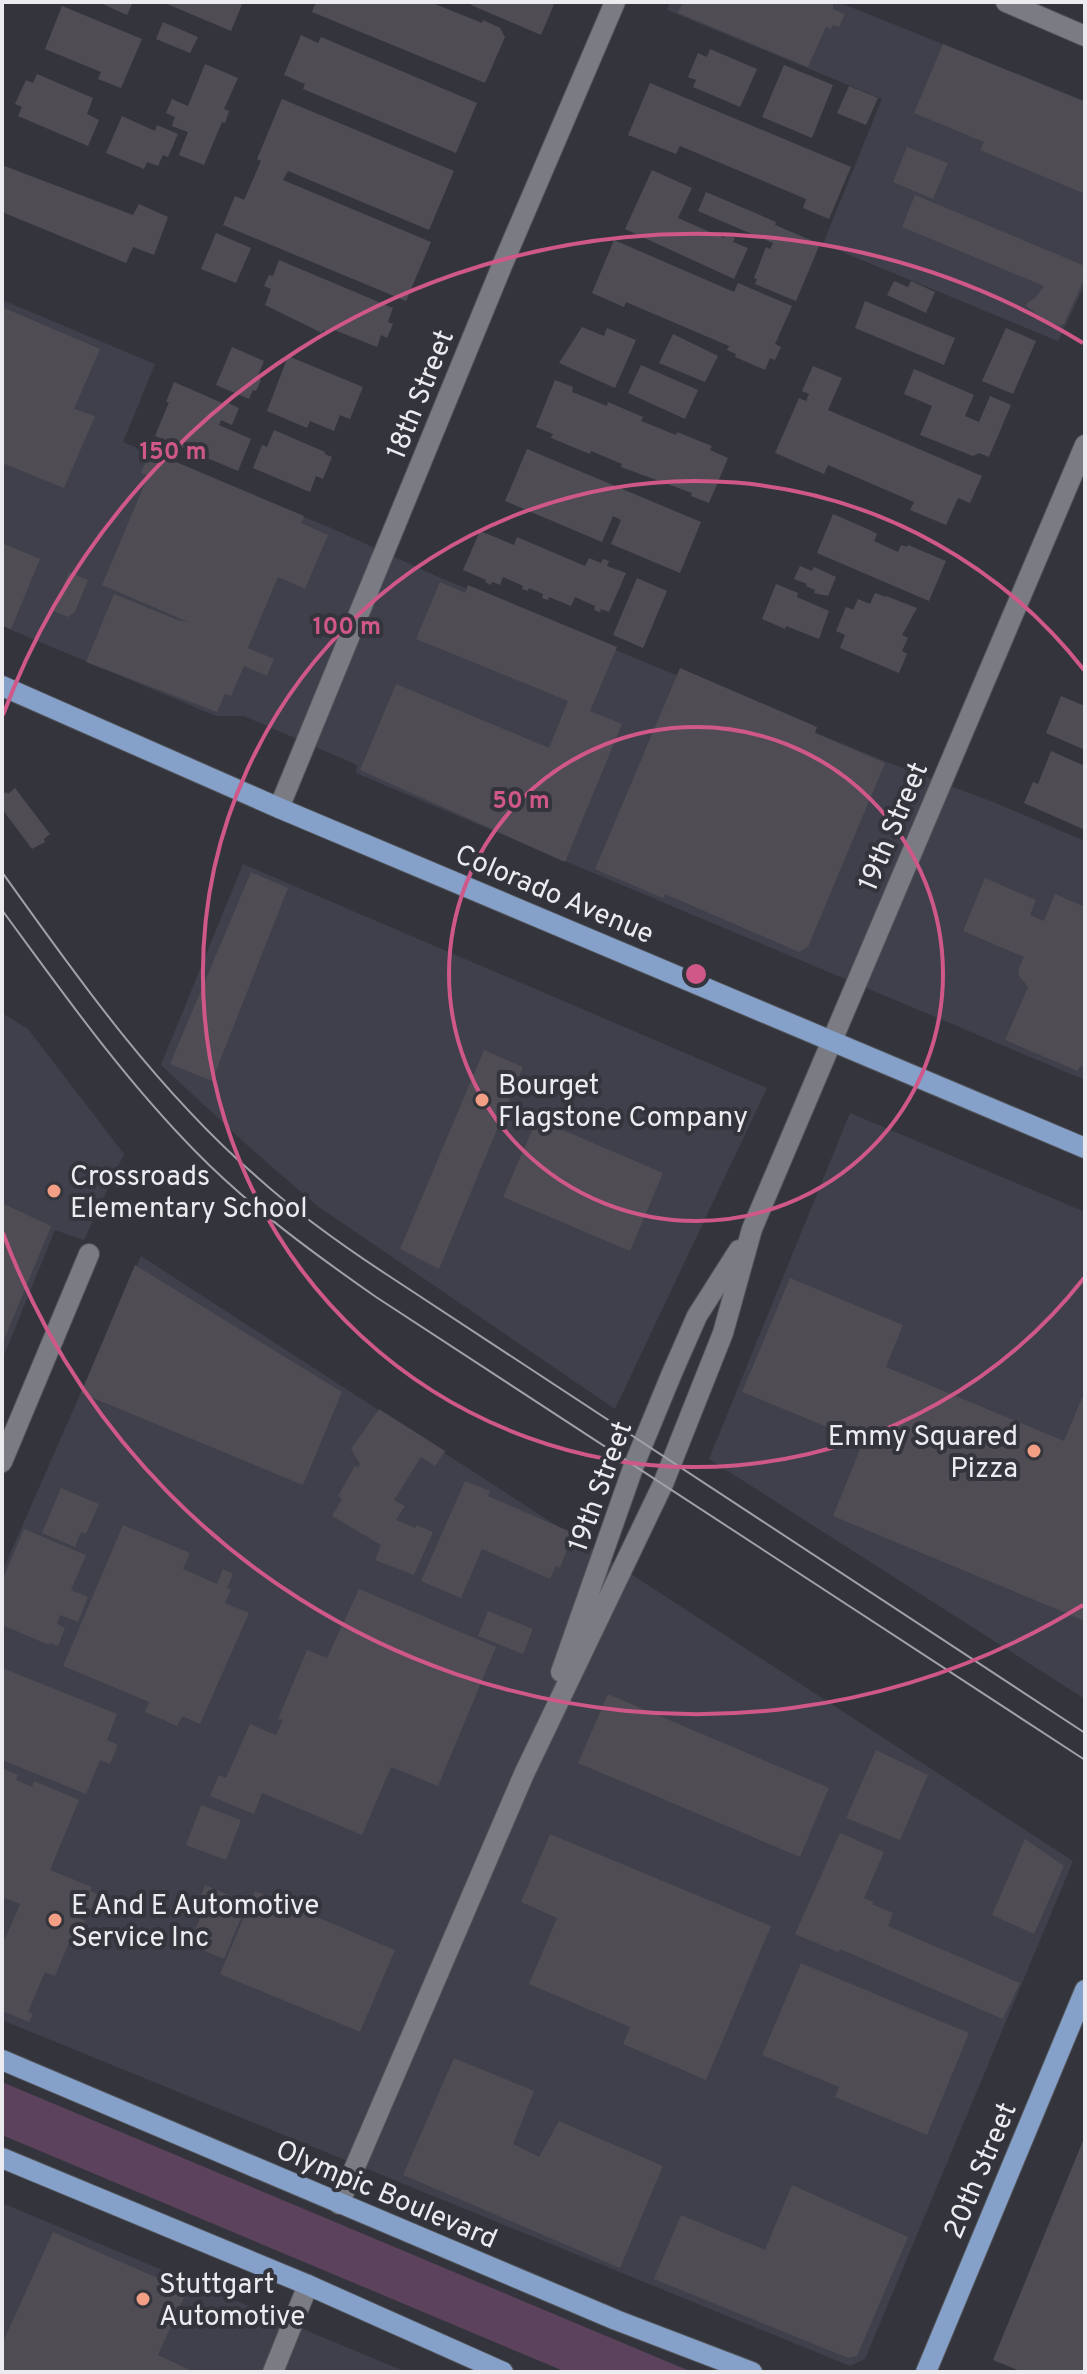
<svg xmlns="http://www.w3.org/2000/svg" width="1087" height="2374" viewBox="0 0 1087 2374" font-family="Overpass,sans-serif">
  <rect width="100%" height="100%" fill="#34353c"/>
  <path fill="#3f404c" d="M670,2h168l247,99v183l-27,57 -235,-97 59,-145 -215,-89z
    M2,300l153,64 -32,78 208,86 105,48 451,186 106,40 92,39v239l-729,-307 1,-8 -113,-49h-28l-214,-90z
    M243,864l524,224 -152,321 -299,-204 -70,-61 -85,-79z
    M2,1013l26,16 96,125 -40,86 -29,-10 -53,130z
    M850,1113l235,99v487l-376,-240z
    M141,1256l932,605 -208,498 -15,7 -848,-346v-448z
    M2,2203l404,169h-404z"/>
  <path fill="#5c425c" d="M2,2082l690,290h-126l-564,-237z"/>
  <path fill="#4f4c53" d="M98,2h35l-6,13z
    M168,2h75l-12,29 -64,-27z
    M316,2h114l52,21 1,-3 17,8 5,9 -20,46 -173,-71z
    M472,2h83l-14,33 -70,-30z
    M683,2h150v7l12,5 -6,13 -6,-2 -2,4 -5,-2 -18,40 -130,-54z
    M62,6l80,33 -21,49 -23,-9 3,-7 -56,-23z
    M163,22l35,15 -8,16 -34,-14z
    M301,35l17,8 3,-6 156,66 -21,50 -153,-64 2,-5 -21,-9z
    M943,44l142,58v92l-105,-44 4,-8 -70,-29z
    M710,49l47,20 -17,38 -47,-20 3,-7 -8,-3 10,-24 9,4z
    M205,64l33,14 -14,31 5,2 -4,12 -3,-1 -18,43 -25,-10 9,-23 -16,-6 3,-9 -9,-4 6,-14 16,7z
    M784,65l49,20 -21,53 -50,-21z
    M37,74l56,24 -6,16 12,6 -11,26 -70,-30 4,-9 -7,-3 11,-24 7,3z
    M650,83l201,84 -22,52 -26,-11 3,-9 -126,-53 -4,8 -48,-19z
    M849,86l29,12 -12,27 -29,-12z
    M282,99l172,72 -25,59 -141,-59 -5,9 148,62 -25,59 -183,-76 12,-29 9,4 17,-39 -4,-2z
    M122,116l33,15 2,-6 21,9 -10,23 -5,-2 -5,11 -11,-4 -3,7 -38,-16z
    M907,147l41,16 -15,36 -40,-17z
    M2,165l131,50 6,-11 29,13 -14,38 -21,-8 -7,16 -124,-51z
    M652,170l40,18 -14,30 46,20 2,-4 9,4 -2,4 15,6 -14,31 -109,-50z
    M706,192l70,30 -1,3 45,19 -24,57 -41,-17 2,-5 -3,-1 12,-31 4,2 3,-6 -75,-32z
    M915,195l170,71v11l-21,47 -4,2 -15,-6 -19,-14 1,-3 9,-6 8,-11 -142,-59z
    M216,233l35,15 -15,35 -35,-14z
    M614,240l120,52 4,-9 54,23 -17,38 6,3 -6,13 -5,-2 -5,12 -30,-13 1,-3 -9,-4 2,-4 -103,-44 -2,5 -32,-14z
    M279,260l114,48 -5,14 5,2 -6,14 -6,-3 -4,12 -45,-18 -2,4 -7,-3 -1,3 -57,-28 6,-16 -7,-3 5,-11 4,1z
    M894,281l14,6 3,-6 24,11 -9,21 -39,-18z
    M865,301l90,37 -11,27 -89,-37z
    M2,307l98,42 -26,60 21,7 -31,72 -62,-25z
    M582,327l22,9 3,-8 29,12 -21,48 -56,-25z
    M1006,328l30,13 -23,53 -31,-13z
    M673,334l45,22 -13,26 -46,-19z
    M232,347l32,14 -7,17 4,2 -5,11 -3,-1 -4,9 -33,-14z
    M288,356l75,31 -13,32 -10,-4 -6,16 -24,-10 -3,7 -40,-17z
    M641,365l57,25 -13,29 -57,-26z
    M813,366l29,12 -14,32 154,66 -12,27 -12,-5 -12,27 -36,-15 4,-8 -86,-37 -4,9 -49,-21 24,-55 7,3 3,-7 -7,-3z
    M914,369l60,26 -9,21 14,6 11,-26 21,9 -22,52 -10,-4 -6,3 -53,-21 12,-29 -28,-12z
    M555,380l18,7 -1,5 35,14 1,-4 35,15 -2,4 35,14 1,-3 35,14 -2,4 18,8 -19,45 -18,-7 1,-3 -71,-26 1,-3 -31,-13 -1,3 -39,-16 2,-4 -17,-7z
    M174,382l53,23 1,-2 11,5 -7,17 -11,-5 -2,5 32,14 -13,32 -83,-35 14,-34h-3z
    M274,430l51,22v2l7,3 -9,22 -7,-3 -6,16 -57,-24 9,-23 5,2z
    M527,449l174,73 -21,51 -69,-29 10,-24 -8,-4 -11,26 -97,-41z
    M149,454l7,2 1,-2 147,62 -3,7 27,12 -23,54 -27,-12 -30,71 26,11 -7,17 -23,-10 -13,30 -6,-2 -8,18 -131,-50 28,-68 64,26 10,2 -86,-37 46,-109 -7,-3z
    M833,514l37,16 7,4 -3,7 24,11 3,-7 6,2 1,-2 38,16 -17,40 -112,-48z
    M480,531l34,14 3,-8 68,29 4,-8 12,5 2,-4 6,2 -2,5 19,7 -17,39 -8,-3 -1,3 -6,-2 1,-4 -20,-9 -4,9 -22,-9 -1,3 -6,-2 1,-4 -14,-6 -1,3 -6,-2 1,-3 -20,-9 -3,8 -8,-3 -1,3 -6,-3 1,-2 -23,-10z
    M2,543l38,16 -29,70 -9,-4z
    M800,566l12,5 2,-4 22,10 -8,19 -14,-3 1,-3 -9,-4 1,-2 -13,-5z
    M69,572l19,8 -13,32 -7,5 -15,-6z
    M637,578l30,13 -24,57 -30,-13z
    M440,582l25,11 3,-8 149,62 -27,64 32,13 -57,138 -205,-92 36,-86 153,64 19,-47 -152,-62z
    M776,584l22,9 -1,4 32,14 -10,28 -33,-13 -1,3 -23,-10z
    M875,593l11,4v-1l31,12 -15,27 6,3 -6,13 5,3 -8,19 -59,-25 5,-13 -9,-4 10,-24 7,3 5,-11 12,5z
    M680,668l137,59 -2,6 70,30 -77,184 -9,5 -134,-58 -2,4 -68,-29z
    M1061,696l24,10v44l-39,-17z
    M1051,751l34,15v64l-61,-27 9,-21 5,2z
    M15,788l35,46 -6,5 1,3 -13,7 -30,-40v-14l4,-3 2,2z
    M251,872l37,16 -76,193 -42,-17z
    M985,878l51,22 -6,15 14,6 11,-27 30,13 -3,7 3,1v153l-5,-2 -2,5 -73,-31 23,-53 -9,-11 -1,-6 6,-13 -61,-26z
    M484,1050l39,17 -84,202 -39,-20z
    M537,1119l126,54 -33,78 -127,-54z
    M2,1203l49,23 -49,119z
    M135,1265l207,127 -39,93 -222,-92z
    M790,1278l113,47 -17,42 178,74 18,-43 3,1v222l-252,-105 30,-74 -121,-50z
    M379,1409l66,42 -10,15 -14,-9 -27,43 11,6 -9,14 19,8 2,-3 16,7 -19,43 -39,-15 6,-15 -49,-29 10,-17 -4,-3 17,-30 3,2 2,-4 -9,-15z
    M465,1481l25,10 -2,5 83,36 -6,14 3,1 -8,21 -4,-2 -6,13 -68,-30 -21,49 -40,-17z
    M61,1488l38,16 -13,30 -5,-2 -6,15 -33,-14z
    M123,1525l67,28 -7,16 34,15 6,-15 10,5 -6,14 4,2 -6,13 24,10 -49,111 -18,-8 -5,10 -32,-14 4,-10 -86,-36z
    M24,1529l62,26 -15,35 17,7 -10,25 -18,-7 -3,9 8,4 -7,18 -9,-3v2l-47,-20v-44z
    M359,1589l137,58 -58,139 -47,-19 -29,68 -100,-42 -8,21 -44,-18 9,-21 7,3 24,-54 26,11 7,-15 -5,-1 29,-69 20,8z
    M488,1611l45,18 -10,25 -45,-18z
    M2,1668l115,46 -10,26 11,5 -8,19 -10,-4 -14,34 -84,-34z
    M608,1694l221,94 -29,69 -222,-94z
    M876,1750l52,25 -28,65 -54,-22z
    M2,1768l16,7 -2,5 16,7 2,-6 45,19 -29,70 42,17 -2,4 7,3 -10,24 -6,-2 -1,2 6,3 -11,25 -6,-3 -14,33 -10,-4 -17,40 5,2 -4,8 -27,-11v-73l3,1 15,-35 -18,-7z
    M201,1805l40,15 -15,40 -40,-15z
    M840,1833l44,19 -20,46 10,4 -2,2 21,9 -5,13 132,57 -17,36 -163,-70 -2,3 -43,-18z
    M550,1834l221,92 -65,154 -83,-36 7,-17 -101,-43 28,-66 -36,-16z
    M1025,1839l39,27 -30,68 -42,-19z
    M205,1885l42,18 -23,56 -35,-15 12,-28 -8,-3 5,-12 6,2 1,-3 -5,-2z
    M255,1891l140,59 -35,82 -140,-58z
    M801,1963l168,70 -42,102 -92,-38 4,-10 -77,-32z
    M454,2058l80,33 -21,53 26,13 20,-36 104,45 -43,102 -217,-93z
    M1085,2136v230l-3,6h-60l-29,-12z
    M792,2185l116,52 -51,119 -9,2 -194,-79 27,-64 84,35z
    M53,2232l134,59 -29,64 36,17h-192v-28z"/>
  <g fill="none" stroke-linecap="round" stroke-linejoin="round">
    <defs>
      <path id="minor" d="M1006,2l79,34
        M279,808l222,-540 114,-266
        M2,1462l87,-208
        M561,1672l73,-207 38,-92 25,-57 42,-66
        M339,2204l185,-430 139,-290 60,-151 29,-104 333,-784
        M273,2372l35,-87"/>
      <path id="major" d="M2,686l277,122 806,340
        M2,2060l614,260 136,52
        M2,2158l306,127 195,87
        M926,2372l159,-382"/>
    </defs>
    <use href="#minor" stroke="#525358" stroke-width="22"/>
    <use href="#major" stroke="#525358" stroke-width="22"/>
    <use href="#minor" stroke="#7a7b83" stroke-width="20"/>
    <use href="#major" stroke="#85a1ca" stroke-width="20"/>
    <path stroke="#a0a0a6" stroke-width="2" d="M2,872c77,108 155,218 255,305 41,37 86,69 132,99l696,457
      M2,910c61,83 121,168 194,242 54,55 117,101 180,145l709,463"/>
  </g>
  <g fill="none" stroke="#cf5888" stroke-width="4">
    <circle cx="696" cy="974" r="247"/>
    <path d="M1084 1278A493 493 0 1 1 1084 670"/>
    <path d="M1083 1605A740 740 0 0 1 3 1233M3 715A740 740 0 0 1 1083 343"/>
  </g>
  <g fill="#f39f85" stroke="#34353c" stroke-width="3">
    <circle cx="482" cy="1100" r="8"/>
    <circle cx="54" cy="1191" r="8"/>
    <circle cx="1034" cy="1451" r="8"/>
    <circle cx="55" cy="1920" r="8"/>
    <circle cx="143" cy="2299" r="8"/>
  </g>
  <g text-anchor="middle" stroke-width="8" stroke-linejoin="round" paint-order="stroke">
    <g font-size="28" fill="#ececf0" stroke="#34353c">
      <text transform="translate(419 394) rotate(-68)" y="10">18th Street</text>
      <text transform="translate(892 826) rotate(-67)" y="10">19th Street</text>
      <text transform="translate(555 893) rotate(23)" y="10">Colorado Avenue</text>
      <text transform="translate(599 1486) rotate(-70)" y="10">19th Street</text>
      <text transform="translate(979 2170) rotate(-67)" y="10">20th Street</text>
      <text transform="translate(387 2193) rotate(23)" y="10">Olympic Boulevard</text>
    </g>
    <g font-size="28" fill="#ececf0" stroke="#34353c" text-anchor="start">
      <text x="498" y="1094">Bourget<tspan x="498" dy="32">Flagstone Company</tspan></text>
      <text x="70" y="1185">Crossroads<tspan x="70" dy="32">Elementary School</tspan></text>
      <text x="1018" y="1445" text-anchor="end">Emmy Squared<tspan x="1018" dy="32">Pizza</tspan></text>
      <text x="71" y="1914">E And E Automotive<tspan x="71" dy="32">Service Inc</tspan></text>
      <text x="159" y="2293">Stuttgart<tspan x="159" dy="32">Automotive</tspan></text>
    </g>
  </g>
  <circle cx="696" cy="974" r="12" fill="#cf5888" stroke="#34353c" stroke-width="4"/>
  <g font-size="24" text-anchor="middle" font-weight="bold" fill="#cf5888" stroke="#34353c" stroke-width="8" stroke-linejoin="round" paint-order="stroke">
    <text x="173" y="459">150 m</text>
    <text x="347" y="634">100 m</text>
    <text x="521" y="808">50 m</text>
  </g>
  <rect width="1087" height="2374" fill="none" stroke="#ececf0" stroke-width="8"/>
</svg>
